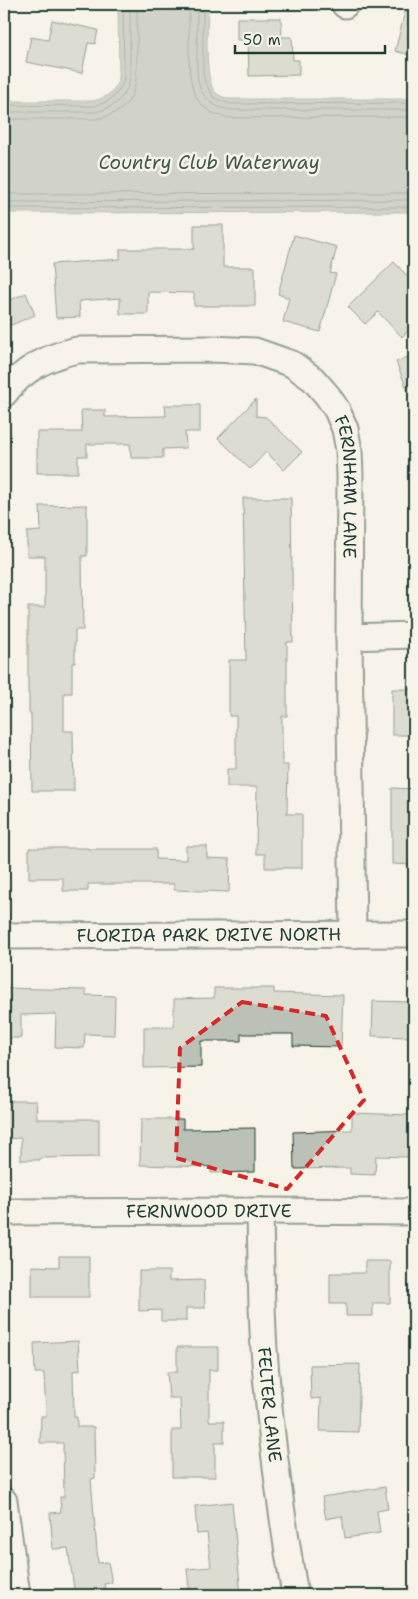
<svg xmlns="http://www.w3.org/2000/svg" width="418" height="1599" viewBox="0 0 418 1599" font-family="'Shantell Sans',sans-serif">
  <rect width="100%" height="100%" fill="#f7f3e8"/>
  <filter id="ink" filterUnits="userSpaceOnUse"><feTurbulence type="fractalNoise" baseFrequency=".02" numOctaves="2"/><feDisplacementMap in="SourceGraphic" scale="10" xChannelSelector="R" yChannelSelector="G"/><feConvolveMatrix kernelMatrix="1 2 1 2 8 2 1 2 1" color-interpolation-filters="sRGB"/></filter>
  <g filter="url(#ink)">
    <path fill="#a4ada3" stroke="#6f8077" d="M118,4h90c0,18 -5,77 8,89 4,3 9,5 14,6h184v113l-410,1v-112h89c14,-3 23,-10 26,-24z"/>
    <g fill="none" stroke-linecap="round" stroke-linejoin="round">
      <path stroke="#546a60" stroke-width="1" d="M189,4c0,14 0,28 0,43 0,32 0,66 42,71l183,-1
        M197,4v69c2,21 12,34 34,37h183
        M203,4v69l2,9 8,15 8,4 10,3 183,-1
        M4,105l89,1c16,-3 28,-12 31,-28l-1,-74
        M4,112h90c19,-3 32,-14 36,-33v-75
        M4,119h91c42,-7 42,-33 42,-68 0,-16 0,-31 0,-47
        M4,194l410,-1
        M4,202l410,-2
        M4,208l410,-1"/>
    </g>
    <path fill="#bbc1b6" stroke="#1f3d34" d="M407,4h7v52l-19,-5z
      M237,18h44l1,19h10l1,23h6v15l-50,1 -1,-36h-11z
      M52,20l46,10 -3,14 -7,-1 -6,30 -56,-11 5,-25 17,3z
      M194,225h29v42h32v39h-61v-13l-46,-1v22h-28v-16l-41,3 1,16 -24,1 -4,-54 68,-5v-10h74z
      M294,235l43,12 -7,26 6,1 -16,58 -37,-10 6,-24 -11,-4z
      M394,262l20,21v42l-12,12 -24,-25 -13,12 -17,-17z
      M26,293l9,22 -31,13v-25z
      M414,354v52l-18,-44z
      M256,399v17l10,1 36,35 -18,18 -18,-18 -16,17 -32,-31z
      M165,405h35v27h-15l1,16 -23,1v9h-32l-1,-14h-43v12h-9v17h-41v-41h45l-1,-22h24v7l61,-1z
      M243,498h48l2,144h-6v74h-5v49h6l-1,49h15v54h-37v-14h-9l1,-67h-30v-18h9v-53h-7v-56h17z
      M87,505v51h-5l1,74h-8v33h-3v30h-8v38h9l1,60h-42l-1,-78h-2v-19h-1v-87h17v-51h-18v-24l14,-1 -1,-25z
      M392,689h22v46h-22z
      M392,788l22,1v76l-22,-1z
      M186,846h21v12l23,1 -1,33 -55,-2v-6h-86v7h-25v-13h-34v-30h59v1h68v10l30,1z
      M4,988l82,2v5l29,1 -1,39 -29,-1 -1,14 -29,-1 1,-33 -35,1v23h-17z
      M214,988h60v5l69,2 -2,52 -48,-1v-12h-52v7h-40v26l-57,1v-41h30v-28l40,-1z
      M373,1001l41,1v35l-42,-1z
      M4,1101h32l1,18h62v38l-59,1v2h-19v-22l-17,1z
      M352,1113l58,2 -2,42 -32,-1 -1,19 -25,-1v-6l-56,1 -1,-37 59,-2z
      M141,1119h42v10l72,-1v44l-44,1v-6l-71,-2z
      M59,1256h30v41h-57v-31l27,1z
      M365,1261h25v42h-17v13h-27v-12h-16v-31h35z
      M139,1271h30v10l35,-1 1,28h-19v13h-25v-11l-22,1z
      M78,1341l2,29 -7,1 1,46h3v10h17l1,51 -4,1 7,84 10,-1 4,21 -8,1 2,11h-31l-7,-47 -15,1 -3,-36 11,-1 -1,-15h4l-1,-54h-23l1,-27h5l-2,-43h-9l-1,-30z
      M177,1347h41v23h-9v51h15v22h-9v34h-43v-47h9l-1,-32h-11l-2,-26h10z
      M360,1364l-2,68 -38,-1 1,-33 -10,1 -1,-34z
      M385,1487l3,22 -11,2 3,22 -35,5 -3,-22 -16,3 -4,-22z
      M232,1502l9,93h-51l-3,-26 24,-2 -4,-34 -10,1 -2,-28z"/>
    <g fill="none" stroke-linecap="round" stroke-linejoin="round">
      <defs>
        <g id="minor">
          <path d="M345,4v1"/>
          <path id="s1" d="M4,394c19,-25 43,-37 73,-44l135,-1 43,2 37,13 21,15 14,16 10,15 8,19 4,22 1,24 -1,162 4,298"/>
          <path d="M349,637l65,-2"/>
          <path id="s2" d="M4,936l410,-2"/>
          <path id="s3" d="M260,1211c1,46 1,92 4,138 6,82 17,164 31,246"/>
          <path id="s4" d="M4,1212l256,-1 154,1"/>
          <path d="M4,1501l13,94"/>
        </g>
      </defs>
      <use href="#minor" stroke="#1f3d34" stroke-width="29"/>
      <use href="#minor" stroke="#f7f3e8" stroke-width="25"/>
    </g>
  </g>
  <path d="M0 0H418V1599H0ZM242,1002l84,14 38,84 -77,89 -111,-31 4,-110z" fill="#f7f3e8" fill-opacity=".55" fill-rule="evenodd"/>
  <path fill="none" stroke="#d62828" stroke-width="4" stroke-dasharray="10 6" stroke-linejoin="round" d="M242,1002l84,14 38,84 -77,89 -111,-31 4,-110z"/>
  <g text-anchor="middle" stroke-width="5" stroke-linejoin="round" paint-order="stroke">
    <g font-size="18" fill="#1f3d34" stroke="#f7f3e8">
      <text dy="6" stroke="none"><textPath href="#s1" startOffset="448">FERNHAM LANE</textPath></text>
      <text dy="6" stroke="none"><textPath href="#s2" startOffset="205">FLORIDA PARK DRIVE NORTH</textPath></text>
      <text dy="6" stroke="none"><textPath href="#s4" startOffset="205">FERNWOOD DRIVE</textPath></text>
      <text dy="6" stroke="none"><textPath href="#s3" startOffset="194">FELTER LANE</textPath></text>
    </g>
    <g font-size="19" font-style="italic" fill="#405950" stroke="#f7f3e8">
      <text x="209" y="169">Country Club Waterway</text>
    </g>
  </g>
  <rect width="418" height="1599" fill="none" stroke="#f7f3e8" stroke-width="20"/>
  <rect x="10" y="10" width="398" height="1579" fill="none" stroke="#1f3d34" stroke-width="2" filter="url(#ink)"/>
  <path d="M235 45v8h150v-8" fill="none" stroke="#1f3d34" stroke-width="2.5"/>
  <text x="243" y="45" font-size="15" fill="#1f3d34" stroke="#f7f3e8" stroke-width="4" paint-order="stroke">50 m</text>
</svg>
